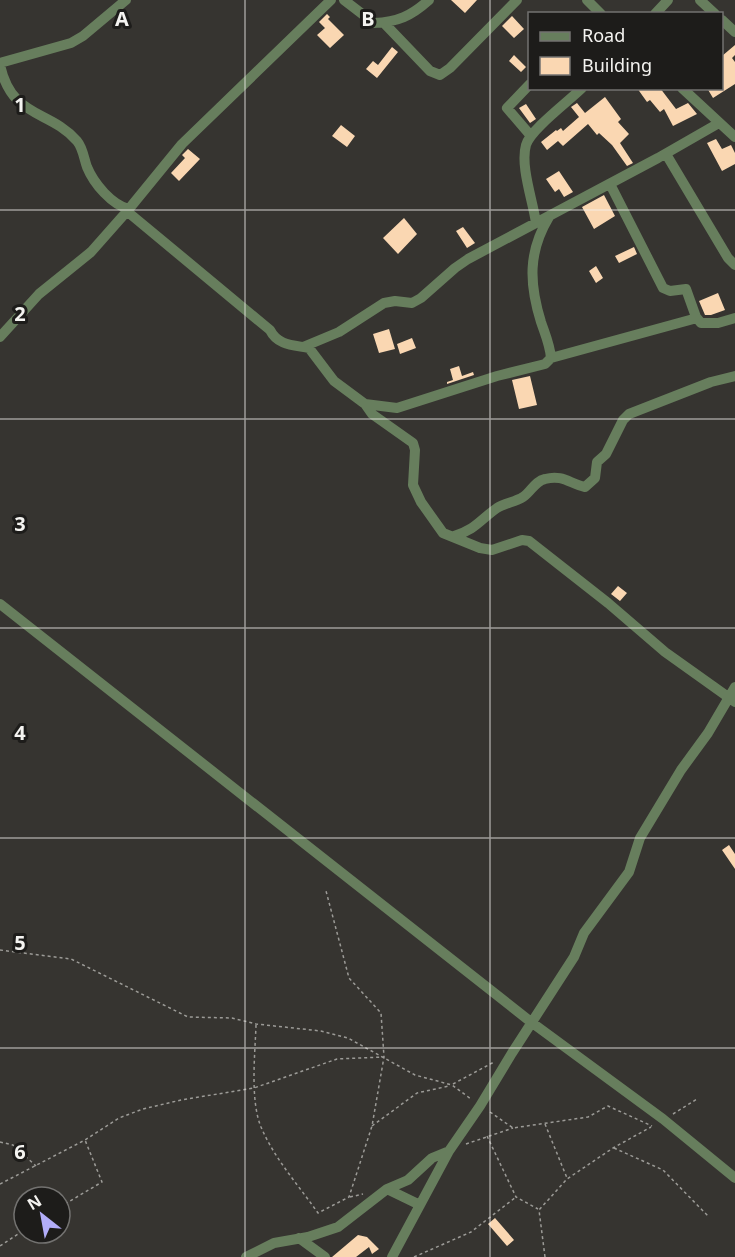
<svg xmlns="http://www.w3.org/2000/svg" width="735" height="1257" viewBox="0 0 735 1257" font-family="'Noto Sans',sans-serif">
  <rect width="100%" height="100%" fill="#363430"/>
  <path fill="#fad7b2" d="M451,0h26l-12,13z
    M327,14l3,3 -2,2 16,16 -14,13 -13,-13 8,-7 -6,-6z
    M512,16l12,13 -10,9 -12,-12z
    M735,45v10l-3,3 3,4v22l-22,14 -6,-10h15v-32z
    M392,47l6,5 -21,26 -11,-9 7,-8 5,4z
    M514,55l12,12 -5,5 -12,-11z
    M637,88h23l16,21 12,-6 9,11 -24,12 -9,-17 -4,3 -10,-12 -3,2z
    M605,97l16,22 -3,3 11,12 -9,9 13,20 -6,3 -15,-21 -13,-12 -2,2 -9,-11 -25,22 -5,-5 -11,9 -6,-8 15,-12 1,1 4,-3 2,3 16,-14 -8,-10 6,-4 8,10z
    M526,104l10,15 -6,4 -11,-15z
    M341,125l14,11 -8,11 -15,-11z
    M716,139l6,10 9,-4 4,8v11l-13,7 -15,-28z
    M188,149l12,10 -21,22 -8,-8 14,-15 -3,-3z
    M559,171l14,21 -9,5 -5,-8 -4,3 -9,-13z
    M604,195l11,21 -21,13 -12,-22z
    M404,218l13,16 -19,20 -15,-16z
    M463,227l12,16 -8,5 -11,-17z
    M634,247l3,7 -18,9 -4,-7z
    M596,266l7,12 -7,5 -7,-12z
    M718,293l7,17 -14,5h-6l-6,-14z
    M389,329l6,20 -16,4 -6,-19z
    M412,338l4,10 -16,6 -3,-10z
    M459,366l3,10 11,-4 1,3 -27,9v-2l6,-2 -3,-11z
    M530,376l7,29 -18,4 -7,-29z
    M618,586l9,7 -7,8 -9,-7z
    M729,845l6,9v15l-13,-19z
    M495,1218l19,22 -7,6 -19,-22z
    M358,1235l9,2 12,12 -7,5 -3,-7 -13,10h-24z"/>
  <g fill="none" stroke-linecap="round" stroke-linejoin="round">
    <path stroke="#9c9b97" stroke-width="1.5" stroke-dasharray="3 3" stroke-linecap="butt" d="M0,950l71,9 117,58 44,1 24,6 65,7 27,7 67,37 37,10 19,14
      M256,1025c-1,30 -6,75 5,102 13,31 38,59 57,86l31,-16 23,-71 12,-69 -3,-44 -32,-35 -23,-87
      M453,1084l41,-22
      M490,1112l23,16 75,-11 20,-11 44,20
      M673,1114l24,-15
      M545,1124l22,54
      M372,1126l45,-33 32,-7
      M487,1136l29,61 22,12
      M0,1142l13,3 23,21
      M466,1144l47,-16
      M614,1148l49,22 45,46
      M0,1184l85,-44 34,-22 24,-9 38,-9 73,-12 83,-29 47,-2
      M350,1197l13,-3
      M60,1207l42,-25 -17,-42
      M0,1246l24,-16
      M414,1257l57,-25 45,-35
      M545,1257l-6,-47 28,-31 46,-31 38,-21"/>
    <path stroke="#677e5d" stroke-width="10" d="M331,0l-149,144 -49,60 -4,5v4l141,117c8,16 24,15 39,18l25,33 31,23 7,10 41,29 2,7 -2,35 8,17 22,31 37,15 12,2 30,-10 7,1 79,62 57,49 70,50
      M344,0l30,23c24,-1 37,-7 55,-23
      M587,0l14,14
      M700,0l15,14
      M655,14l13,-14
      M722,20l13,12
      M384,23l46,48 10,4 10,-7 67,-68
      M0,63l71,-20 12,-7 43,-36
      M0,65c12,54 49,44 77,76 6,7 7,18 10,26 7,17 25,38 42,42l-38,43 -52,42 -39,43
      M530,84l-23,24 24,28
      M682,88l53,49
      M666,154l62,104 7,7
      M610,184l53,104 7,3 16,-2 10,28 5,6h17l17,-5
      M536,223c-3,-22 -16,-57 -10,-78 4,-15 43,-44 56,-57
      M303,347l36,-15 45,-29 11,-2 17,2 9,-5 34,-30 13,-9 190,-101 61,-35
      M551,358l146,-40
      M365,404l32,4 100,-32 48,-12 6,-6c-1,-13 -6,-24 -10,-36 -12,-39 -13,-70 8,-105
      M454,536c21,-6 26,-16 43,-28 8,-5 18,-6 26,-11 8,-5 12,-16 22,-18 18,-5 25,5 40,8l10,-9 2,-16 9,-8 17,-34 6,-6 82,-32 24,-6
      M0,604l531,418 132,97 72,59
      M387,1189l33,16
      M299,1238l26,19
      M246,1257l28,-14 34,-6 30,-10 49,-38 21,-9 24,-22 17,-7
      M392,1257l57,-106 31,-45 32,-53 62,-96 10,-24 45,-61 11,-34 41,-68 27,-37 27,-46"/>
  </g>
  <path fill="none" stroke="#f4f3f0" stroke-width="1.5" stroke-opacity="0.55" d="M245,0v1257M490,0v1257M0,210h735M0,419h735M0,628h735M0,838h735M0,1048h735"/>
  <g font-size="20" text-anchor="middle" font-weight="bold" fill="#f4f3f0" stroke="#1d1c1a" stroke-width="6" stroke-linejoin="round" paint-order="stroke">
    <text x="122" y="26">A</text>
    <text x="368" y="26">B</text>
    <text x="20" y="112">1</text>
    <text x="20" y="321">2</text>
    <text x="20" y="531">3</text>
    <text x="20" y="740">4</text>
    <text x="20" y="950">5</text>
    <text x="20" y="1159">6</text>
  </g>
  <rect x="528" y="12" width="195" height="78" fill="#1d1c1a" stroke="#737270" stroke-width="1.5"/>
  <rect x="540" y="32" width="30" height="9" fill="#677e5d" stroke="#737270" stroke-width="1.5"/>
  <text x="582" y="42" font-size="18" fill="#f4f3f0">Road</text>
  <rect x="540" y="57" width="30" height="18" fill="#fad7b2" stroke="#737270" stroke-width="1.5"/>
  <text x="582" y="72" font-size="18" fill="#f4f3f0">Building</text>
  <g transform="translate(42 1215) rotate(329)"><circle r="28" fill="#1d1c1a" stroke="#737270" stroke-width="1.5"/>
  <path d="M0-4.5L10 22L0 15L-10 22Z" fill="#b2adf9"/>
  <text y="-9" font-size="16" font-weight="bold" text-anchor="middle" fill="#f4f3f0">N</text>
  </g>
</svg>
